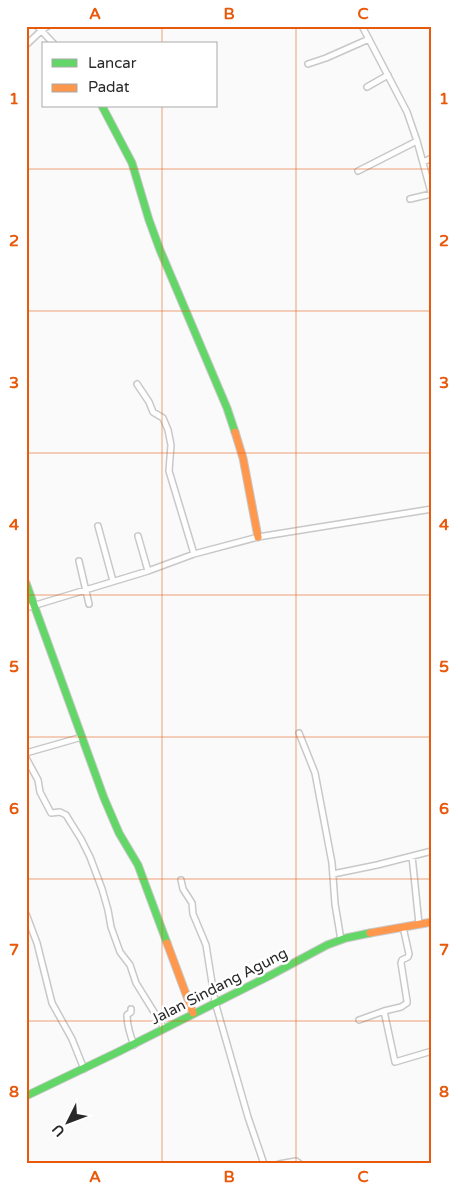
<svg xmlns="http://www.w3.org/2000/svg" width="458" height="1190" viewBox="0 0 458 1190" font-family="'Varela Round',sans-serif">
  <rect width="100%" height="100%" fill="#fafafa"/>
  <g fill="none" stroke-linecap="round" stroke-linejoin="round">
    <defs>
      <path id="street" d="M37,26l17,18
        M362,26l45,86 10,29 15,55
        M26,45l16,-15 6,-4
        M308,64l18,-6 43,-19
        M367,87l21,-12
        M423,162l9,-4
        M358,171l59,-30
        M410,199l21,-5
        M137,384l12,18 4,10 10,6 5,12 3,15 -2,26 25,83
        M98,526l15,55
        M138,536l10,35
        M79,561l10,43
        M26,608l122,-37 46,-17 64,-17 174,-28
        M299,733l16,40 17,90 3,41 6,36
        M26,753l56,-16
        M26,758l12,22 2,12 11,21 9,-1 6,3 15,24 9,18 12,32 6,21 3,17 9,25 10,13 6,18 28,45
        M412,856l7,68
        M333,874l44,-9 55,-14
        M181,880l2,9 9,14 1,11 13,31 9,57 33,115 16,47
        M26,914l11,29 15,60 20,36 12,30
        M403,927l6,27 -1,3 -6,3 -1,3 6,38v2l-6,4 -17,4 11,51 37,-11
        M131,1009v3l-4,3c0,10 3,20 7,30
        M359,1020l25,-9
        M279,1164l17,-3 4,3"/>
      <path id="fast" d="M102,106l30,57 17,57 11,30 67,158 8,24
        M26,583l78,215 15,35 19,32 29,78
        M26,1096l92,-44 153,-77 56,-30 19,-7 24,-5"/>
      <path id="slow" d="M235,432l8,26 15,79
        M370,933l62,-11
        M167,943l26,70"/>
    </defs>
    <use href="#street" stroke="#c8c8c8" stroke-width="8"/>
    <use href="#fast" stroke="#c8c8c8" stroke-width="9"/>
    <use href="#slow" stroke="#c8c8c8" stroke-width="9"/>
    <use href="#street" stroke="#fefefe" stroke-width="5"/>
    <use href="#fast" stroke="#63d668" stroke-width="7"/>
    <use href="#slow" stroke="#ff974d" stroke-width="7"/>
  </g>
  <path fill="none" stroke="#e8590c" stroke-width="1" stroke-opacity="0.55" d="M162,26v18M296,26v1138M162,106v1058M26,169h406M26,311h406M26,453h406M26,595h406M26,737h406M26,879h406M26,1021h406"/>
  <g text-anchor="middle" stroke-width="5" stroke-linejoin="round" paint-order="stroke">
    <g font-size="15" fill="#29292a" stroke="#fff">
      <text transform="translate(219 986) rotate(-27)" y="5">Jalan Sindang Agung</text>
    </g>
  </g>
  <rect width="458" height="1190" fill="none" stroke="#ffffff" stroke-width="55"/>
  <rect x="42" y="42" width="175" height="65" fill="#ffffff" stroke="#a9a9aa"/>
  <rect x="52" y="59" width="25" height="8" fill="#63d668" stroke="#a9a9aa"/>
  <text x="88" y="68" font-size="15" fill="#29292a">Lancar</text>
  <rect x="52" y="84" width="25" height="8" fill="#ff974d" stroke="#a9a9aa"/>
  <text x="88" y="92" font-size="15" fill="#29292a">Padat</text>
  <g transform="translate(68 1122) rotate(228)" stroke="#ffffff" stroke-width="4" paint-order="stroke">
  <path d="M0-4L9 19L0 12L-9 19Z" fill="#29292a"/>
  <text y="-8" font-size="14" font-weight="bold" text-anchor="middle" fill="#29292a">U</text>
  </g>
  <rect x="28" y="28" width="402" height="1134" fill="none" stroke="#e8590c" stroke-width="2"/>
  <g font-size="16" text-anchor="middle" font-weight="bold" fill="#e8590c">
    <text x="95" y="19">A</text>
    <text x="229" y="19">B</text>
    <text x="363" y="19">C</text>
    <text x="14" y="104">1</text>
    <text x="444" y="104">1</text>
    <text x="14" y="246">2</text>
    <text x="444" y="246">2</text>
    <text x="14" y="388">3</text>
    <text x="444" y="388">3</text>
    <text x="14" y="530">4</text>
    <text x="444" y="530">4</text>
    <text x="14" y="672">5</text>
    <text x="444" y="672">5</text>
    <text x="14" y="814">6</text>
    <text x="444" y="814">6</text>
    <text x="14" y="955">7</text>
    <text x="444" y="955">7</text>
    <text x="14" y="1097">8</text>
    <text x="444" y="1097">8</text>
    <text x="95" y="1182">A</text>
    <text x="229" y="1182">B</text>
    <text x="363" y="1182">C</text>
  </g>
</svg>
